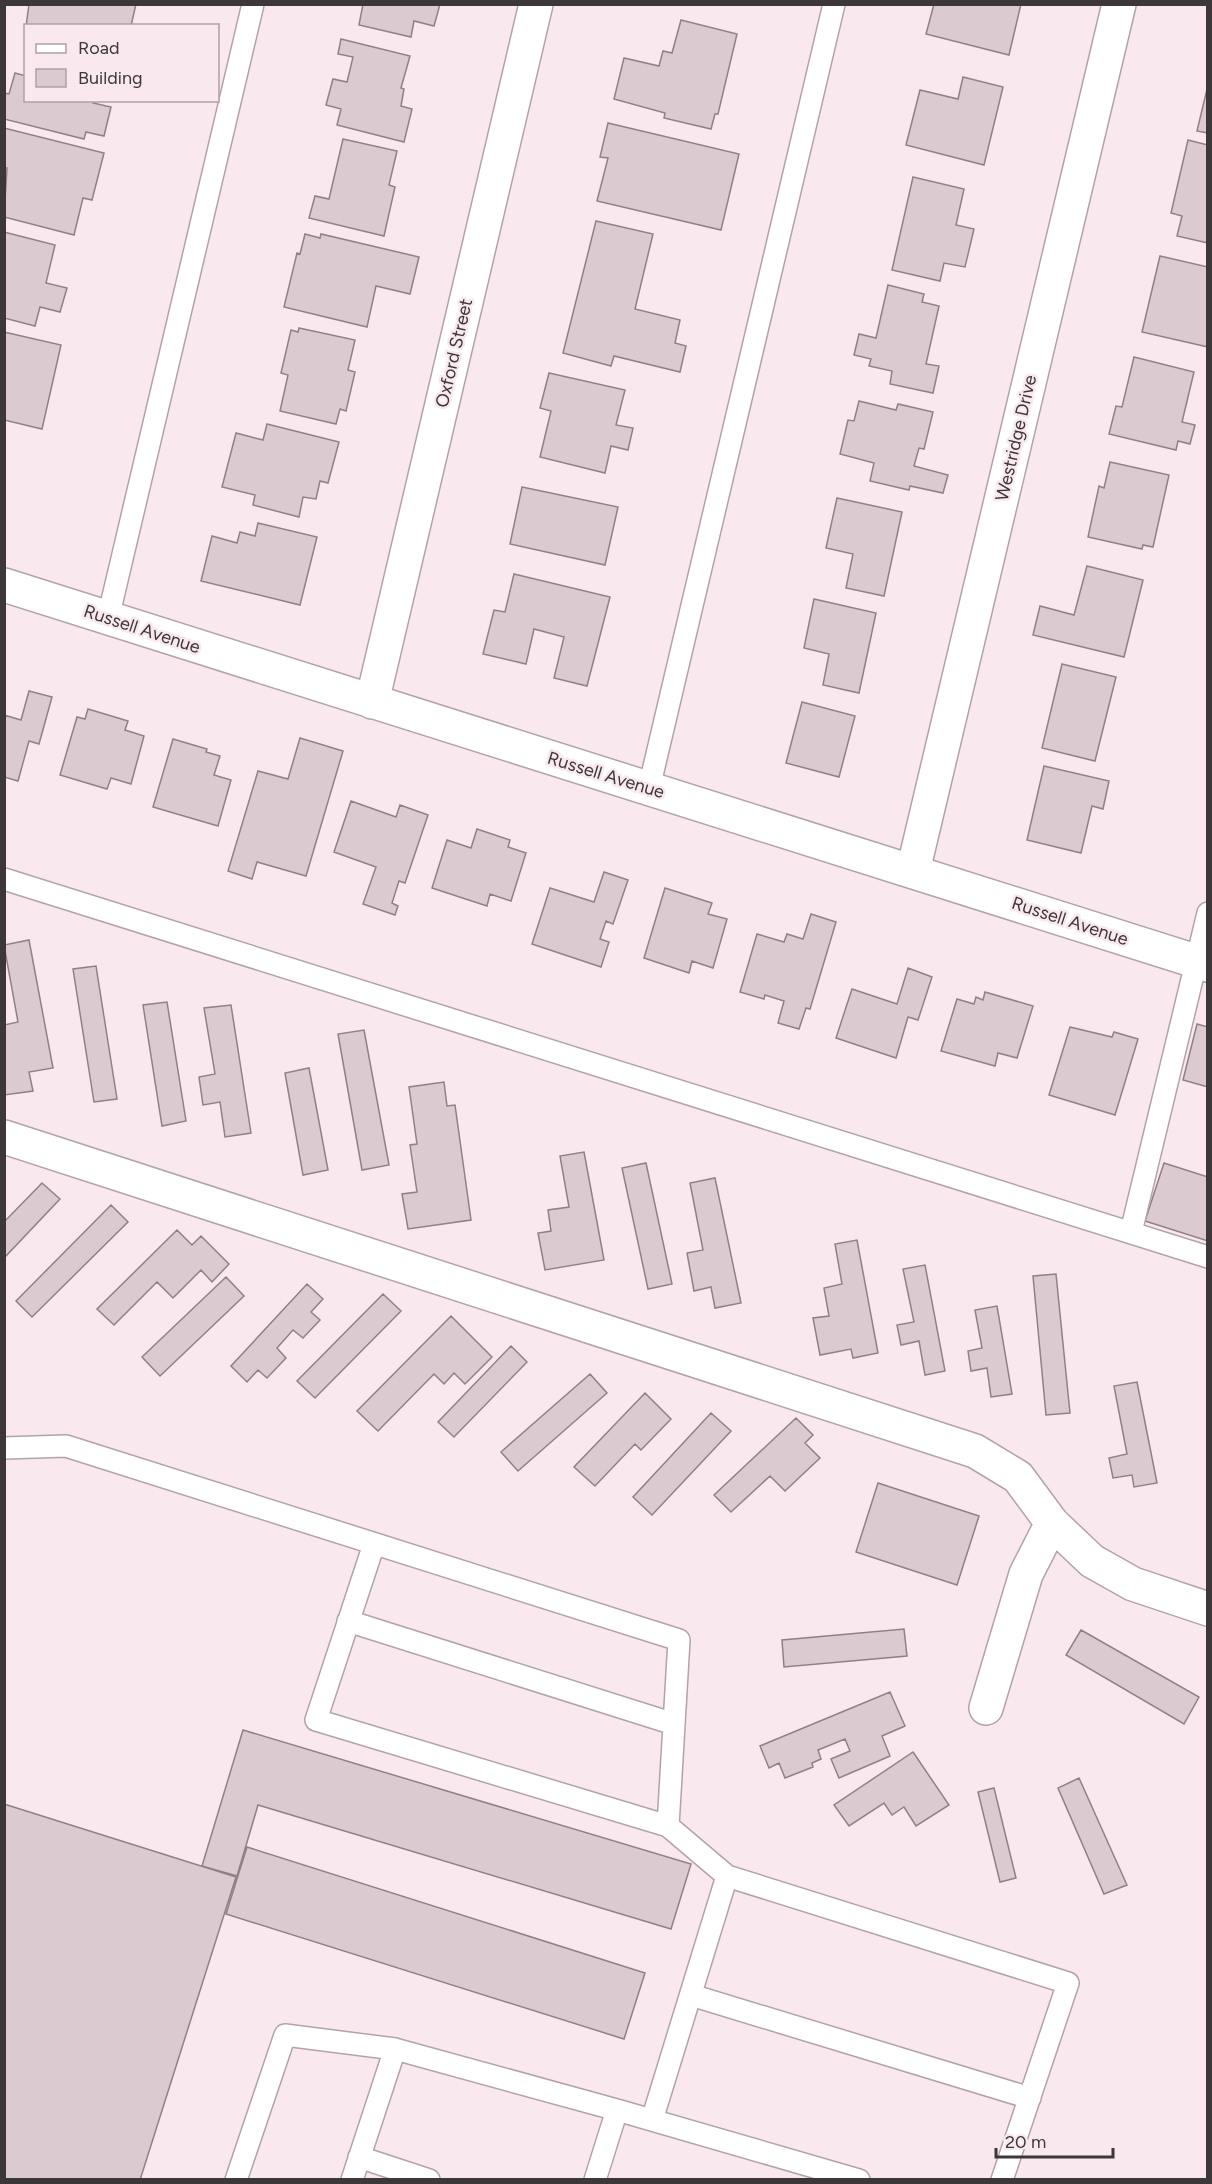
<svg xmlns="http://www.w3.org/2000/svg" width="1212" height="2184" viewBox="0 0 1212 2184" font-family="Figtree,sans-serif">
  <rect width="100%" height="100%" fill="#f9e8ee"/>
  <path fill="#dbcad0" stroke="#918187" stroke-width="1.5" d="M29,4h107l-5,22 -105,1z
    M363,4h77l-6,22 -20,-5 -3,16 -52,-12z
    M934,4h87l-12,51 -83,-21z
    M681,20l56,14 -19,80h-3l-4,15 -47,-11 1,-5 -51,-14 10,-41 35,8 4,-15 9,2z
    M341,39l69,17 -9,32 3,1 -3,17 11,3 -8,33 -67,-17 4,-16 -15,-4 7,-26 14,3 6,-25 -15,-3z
    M15,73l11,3v24h68l-1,3 18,4 -7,29 -18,-4 -2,7 -80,-20v-26l5,1z
    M963,77l40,10 -19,78 -78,-20 14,-55 38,9z
    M1208,85v48l-11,-2z
    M608,123l131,31 -18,76 -124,-29 11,-43 -8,-1z
    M4,128l100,25 -12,47 -9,-2 -9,37 -70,-18 3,-49 -3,-1z
    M343,139l54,12 -8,34 6,2 -11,49 -75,-18 6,-22 14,3z
    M1188,140l20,5v98l-31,-7 5,-20 -11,-3z
    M913,177l51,12 -8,36 18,4 -9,38 -21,-4 -4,18 -48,-11z
    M596,221l57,13 -18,75 45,11 -5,23 11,3 -6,26 -66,-16 -3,10 -48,-13z
    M4,232l51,13 -9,38 21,5 -7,24 -20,-5 -5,19 -31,-8z
    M305,234l15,4 1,-4 98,23 -9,37 -34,-8 -9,41 -83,-20 13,-54 3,1z
    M1160,256l48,11v80l-66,-15z
    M888,285l36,9 -2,8 17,4 -13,58 13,2 -6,27 -43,-9 2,-13 -23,-5 2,-7 -17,-4 5,-21 17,4z
    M299,328l56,12 -7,30 7,2 -9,39 -6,-2 -4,15 -56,-13 8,-36 -7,-2 10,-43 7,2z
    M4,332l57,13 -19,84 -38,-9z
    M1134,357l60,15 -12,50 13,3 -5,19 -12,-3 -2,9 -67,-16 7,-28 6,1z
    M549,373l76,17 -9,35 17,3 -5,22 -17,-4 -6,27 -65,-16 11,-46 -11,-3z
    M859,401l37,9 2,-6 35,8 -9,37 -5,-1 -5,18 34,9 -5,18 -33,-7 -1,4 -39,-9 4,-18 -34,-9 8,-34 6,1z
    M267,424l72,18 -11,41 -8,-2 -4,18 -13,-2 -4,20 -46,-12 2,-10 -33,-8 14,-54 27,7z
    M1110,462l59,13 -16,72 -10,-2 -1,4 -54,-12 11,-51 5,2z
    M522,487l96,20 -13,58 -95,-21z
    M837,498l65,14 -18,84 -38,-8 7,-34 -27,-6z
    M258,523l59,14 -17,68 -99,-24 11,-45 25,7 3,-11 15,4z
    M1087,566l56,14 -19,77 -91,-22 7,-29 34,9z
    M514,574l96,23 -23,89 -33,-8 10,-41 -30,-8 -8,35 -43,-10 11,-44 11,2z
    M814,599l62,14 -17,80 -36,-8 6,-31 -25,-6z
    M1062,664l54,13 -21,84 -53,-13z
    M29,691l23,6 -13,47 -10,-3 -11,40 -14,-4v-62l17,5z
    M802,702l53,14 -16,61 -53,-14z
    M88,709l40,12 -3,9 19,6 -13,48 -20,-6 -4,11 -47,-14 17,-58 8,2z
    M300,738l43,13 -37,125 -49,-14 -5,17 -24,-8 30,-100 30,8z
    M173,739l34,10 -1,3 14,4 -6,19 17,5 -13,46 -65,-19z
    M1044,766l65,15 -6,28 -11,-3 -11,47 -54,-13z
    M351,801l45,16 4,-12 28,10 -23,68 -6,-2 -7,22 6,3 -3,9 -32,-11 13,-37 -42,-15z
    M477,829l33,11 -2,7 18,6 -15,48 -21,-7 -3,12 -55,-18 15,-48 24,8z
    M604,872l24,8 -15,44 -7,-3 -6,18 9,3 -8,25 -69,-23 18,-56 44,14z
    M665,888l47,15 -4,11 19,5 -14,49 -21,-7 -3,12 -45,-15z
    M811,914l25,8 -26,87 -4,-1 -7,21 -21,-6 6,-22 -19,-6 -1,4 -24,-7 17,-58 27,8 3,-8 16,5z
    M29,940l24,128 -24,4 4,19 -29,4v-70l14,-3 -14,-77z
    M96,966l21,133 -23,3 -21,-133z
    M908,968l24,9 -14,43 -10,-3 -12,41 -60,-20 16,-49 45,15z
    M985,992l48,14 -16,52 -19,-5 -3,13 -54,-15 16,-52 17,5 2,-7 7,3z
    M167,1002l19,119 -24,5 -19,-121z
    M231,1005l20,128 -26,4 -5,-35 -17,3 -4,-28 16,-3 -11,-66z
    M1197,1024l11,3v60l-25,-7z
    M1070,1027l42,10 2,-5 24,7 -23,76 -66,-20z
    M364,1030l25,135 -27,5 -24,-136z
    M309,1068l19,102 -25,5 -18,-102z
    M444,1082l3,24 8,-1 16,115 -63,9 -6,-35 15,-2 -7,-47 7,-1 -8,-57z
    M584,1152l20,108 -59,10 -7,-37 13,-2 -3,-21 21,-3 -9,-51z
    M646,1163l26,121 -24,5 -26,-121z
    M1164,1163l44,14v64l-63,-20z
    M715,1178l26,125 -26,5 -4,-21 -17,4 -7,-38 16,-3 -13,-67z
    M42,1183l18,16 -56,59v-36z
    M111,1205l17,17 -96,95 -16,-16z
    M177,1230l15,15 9,-9 28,28 -17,18 -11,-12 -28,28 -16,-16 -43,43 -17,-16z
    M857,1240l21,113 -25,5 -2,-9 -31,6 -7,-37 16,-2 -5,-28 18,-4 -7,-40z
    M925,1265l20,106 -20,4 -6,-34 -18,4 -4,-20 17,-3 -11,-53z
    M1056,1274l14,139 -24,2 -13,-139z
    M226,1277l18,19 -84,80 -18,-19z
    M307,1284l16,15 -12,13 9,8 -17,18 -10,-8 -16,18 9,10 -19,20 -9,-8 -11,12 -16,-16z
    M383,1294l18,17 -86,87 -18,-17z
    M997,1306l15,88 -21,3 -4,-29 -16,3 -3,-20 14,-3 -7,-38z
    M451,1316l41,41 -27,27 -11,-11 -10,11 -10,-10 -56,57 -21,-20z
    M511,1346l16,16 -73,75 -16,-15z
    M590,1374l17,19 -89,78 -17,-19z
    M1137,1382l20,101 -23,4 -2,-12 -19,3 -4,-20 18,-4 -13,-68z
    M645,1393l26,26 -30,31 -6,-6 -40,42 -21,-19z
    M711,1413l20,18 -79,84 -19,-18z
    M796,1418l17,17 -8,8 15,15 -35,33 -15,-15 -39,36 -17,-17z
    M878,1483l101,33 -22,69 -101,-33z
    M904,1629l3,27 -123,11 -2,-27z
    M1081,1630l118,67 -15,27 -118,-69z
    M890,1692l15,34 -23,10 8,20 -51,22 -8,-19 19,-8 -5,-12 -27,11 3,9 -9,4 1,4 -28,11 -6,-15 -10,5 -9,-22z
    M243,1730l448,134 -20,65 -413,-124 -21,71 -35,-10z
    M913,1752l36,53 -33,21 -12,-19 -12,8 -8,-12 -35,23 -15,-21z
    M1079,1778l48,107 -23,9 -46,-106z
    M994,1788l22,90 -16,4 -22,-90z
    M4,1804l232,73 -96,303h-136z
    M247,1847l398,126 -21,66 -398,-125z"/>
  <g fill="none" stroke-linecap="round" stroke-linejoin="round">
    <defs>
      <path id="service" d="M108,618l145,-614
        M649,788l185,-784
        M4,879l1204,378
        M1131,1232l77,-319
        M4,1448l62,-2 613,194 -11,186 -352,-106 58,-176
        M348,1621l326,103
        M668,1826l59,50 341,107 -66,197
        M691,1995l339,103
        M617,2110l242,70
        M652,2120l75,-244
        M359,2157l70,23
        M236,2180l49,-145 110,14
        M352,2180l43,-131 222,61 -22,70"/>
      <path id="minor" d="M4,585l1204,380
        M372,702l164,-698
        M913,871l206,-867
        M4,1137l971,314 43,26 34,46 40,38 41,23 75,25
        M986,1708l40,-134 26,-51"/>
    </defs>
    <use href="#service" stroke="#b3a3a9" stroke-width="24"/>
    <use href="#minor" stroke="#b3a3a9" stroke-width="36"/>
    <use href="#service" stroke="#fff" stroke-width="21"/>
    <use href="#minor" stroke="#fff" stroke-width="33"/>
  </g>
  <g text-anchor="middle" stroke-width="5" stroke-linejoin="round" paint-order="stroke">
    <g font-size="18" fill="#3d3739" stroke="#f9e8ee">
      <text transform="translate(454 353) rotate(-77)" y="6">Oxford Street</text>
      <text transform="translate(1016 438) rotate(-77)" y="6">Westridge Drive</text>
      <text transform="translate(142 629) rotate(18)" y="6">Russell Avenue</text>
      <text transform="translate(606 775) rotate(17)" y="6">Russell Avenue</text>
      <text transform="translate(1070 921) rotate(18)" y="6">Russell Avenue</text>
    </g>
  </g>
  <rect width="1212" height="2184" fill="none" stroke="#3d3739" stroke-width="12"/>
  <rect x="24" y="24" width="195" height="78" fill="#f9e8ee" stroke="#aea1a6" stroke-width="1.5"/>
  <rect x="36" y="44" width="30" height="9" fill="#ffffff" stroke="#aea1a6" stroke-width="1.5"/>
  <text x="78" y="54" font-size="18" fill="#3d3739">Road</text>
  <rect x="36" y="69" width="30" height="18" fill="#dbcad0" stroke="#aea1a6" stroke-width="1.5"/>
  <text x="78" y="84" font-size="18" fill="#3d3739">Building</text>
  <path d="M996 2148v9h117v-9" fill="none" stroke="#3d3739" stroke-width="3"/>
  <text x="1005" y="2148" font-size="18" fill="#3d3739" stroke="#f9e8ee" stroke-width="4.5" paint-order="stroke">20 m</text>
</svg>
